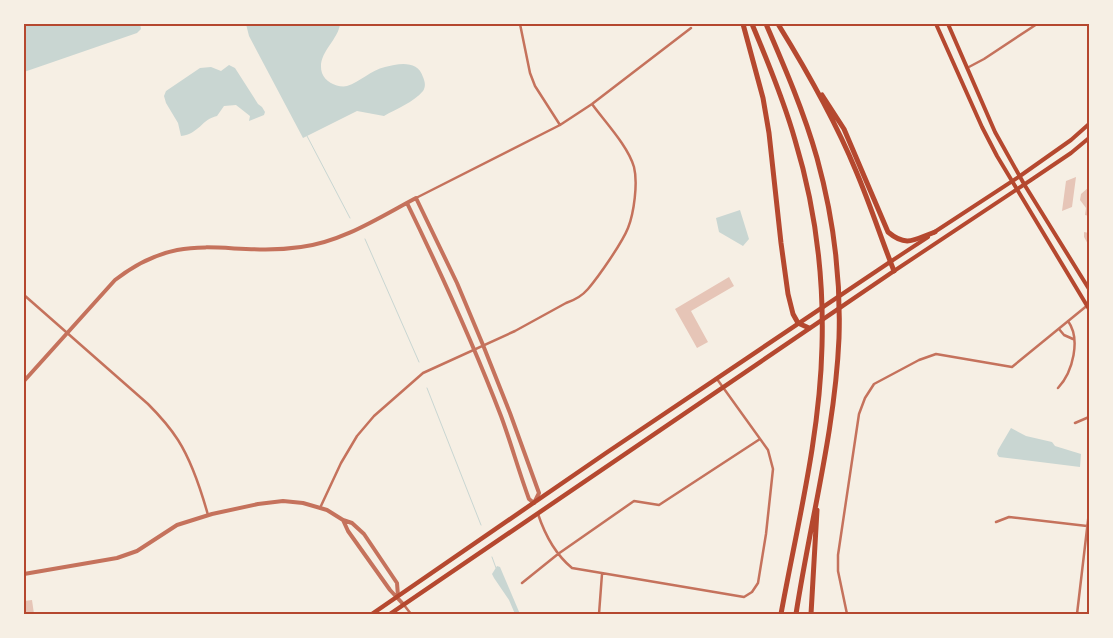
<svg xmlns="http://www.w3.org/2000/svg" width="1113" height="638" viewBox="0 0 1113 638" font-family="'Noto Sans',sans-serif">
  <rect width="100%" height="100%" fill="#f6efe4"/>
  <path fill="#c9d6d2" d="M24,24h116l1,5 -4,4 -113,39z
    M246,24h94c-2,17 -24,30 -18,49 3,9 16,15 25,13 13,-4 24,-16 38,-19 14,-4 33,-7 38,10 2,5 3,9 0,14 -9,11 -27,18 -39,25l-27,-5 -54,27 -54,-102z
    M229,65l6,3 23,36 4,3 3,5 -1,3 -15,6 1,-5 -14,-11 -12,1 -7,10c-15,3 -18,18 -36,20l-3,-13 -12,-20 -2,-7 2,-5 34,-23 11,-1 10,4z
    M740,210l9,29 -6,7 -24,-14 -3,-14z
    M1011,428l15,8 26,6 3,4 26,8 -1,13 -81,-10 -2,-3 1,-4z
    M497,566l3,1 20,47h-5l-6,-14 -15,-22 -2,-4z"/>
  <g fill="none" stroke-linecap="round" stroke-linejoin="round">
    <path stroke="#c9d6d2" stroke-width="1" d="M307,136l43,82
      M365,239l54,123
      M427,388l54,137
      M492,557l4,11"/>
  </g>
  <path fill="#e6c5b7" d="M1076,177l-4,30 -10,4 4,-30z
    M1089,187v29l-4,-1 1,-7 -6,-8 1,-6z
    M1084,232l5,1v13l-5,-9z
    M729,277l5,9 -43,25 17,31 -11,6 -22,-39z
    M32,600l2,14h-10v-13z"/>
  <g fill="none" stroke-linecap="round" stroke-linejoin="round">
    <path stroke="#c5725c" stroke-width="2.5" d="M520,24l10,49 5,13 25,39
      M967,68l17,-9 53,-35
      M416,198l144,-73 32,-21 99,-76
      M24,295l124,109c11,11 21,22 30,36 14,22 23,50 30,75
      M1059,329l5,6 9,4
      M1058,388c15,-16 23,-49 10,-67
      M1075,423l14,-6
      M320,508l21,-45 16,-27 17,-20 49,-43 92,-42 51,-28c9,-3 16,-7 22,-14 11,-13 34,-46 40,-61 6,-15 10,-45 6,-61 -6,-21 -29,-45 -42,-63
      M538,514c7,21 17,40 34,54l172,29 8,-5 6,-9 8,-49 7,-65 -5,-19 -51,-71
      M996,522l13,-5 78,9
      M522,583l36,-29 76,-53 25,4 101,-66
      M404,605l7,9
      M599,614l3,-40
      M847,614l-9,-43v-16l21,-141 6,-16 9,-14 45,-24 17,-6 76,13 77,-63
      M1077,614l12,-102"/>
    <path stroke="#c5725c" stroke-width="4" d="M407,203c34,70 66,140 94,213 10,27 18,56 28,83l5,4
      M24,381l91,-101c70,-54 111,-22 186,-33 41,-5 79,-30 115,-49l41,85 26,62 27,68 29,80 -4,8
      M343,520l5,11 42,59 14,15
      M24,574l93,-16 20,-7 40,-26 35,-11 46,-10 25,-3 20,2 24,7 16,10 9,3 12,11 33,49 1,13"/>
    <path stroke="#b5482f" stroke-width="4" d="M936,24l46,103 15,29 92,153
      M948,24l47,108 29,52 65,105
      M933,233l87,-57 51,-36 18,-16
      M890,262l38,-25
      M894,271l137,-91 40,-27 18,-15"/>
    <path stroke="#b5482f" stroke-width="4.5" d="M372,614l234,-161 284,-191
      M390,614l504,-343"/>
    <path stroke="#b5482f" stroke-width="5" d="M743,24l20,74 6,35 12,110 7,51 5,20 5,9 11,5
      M752,24c16,38 32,77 43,116 20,66 29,137 27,206 -2,90 -25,180 -41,268
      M766,24c19,44 38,88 51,134 16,58 24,119 22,180 -4,93 -29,184 -43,276
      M778,24c29,47 57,96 78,147 14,33 25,67 38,100
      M822,95l22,34 44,103c19,16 27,7 47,0
      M811,614l6,-104"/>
  </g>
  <rect width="1113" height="638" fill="none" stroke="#f6efe4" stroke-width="50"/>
  <rect x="25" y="25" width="1063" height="588" fill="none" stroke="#b5482f" stroke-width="2"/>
</svg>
